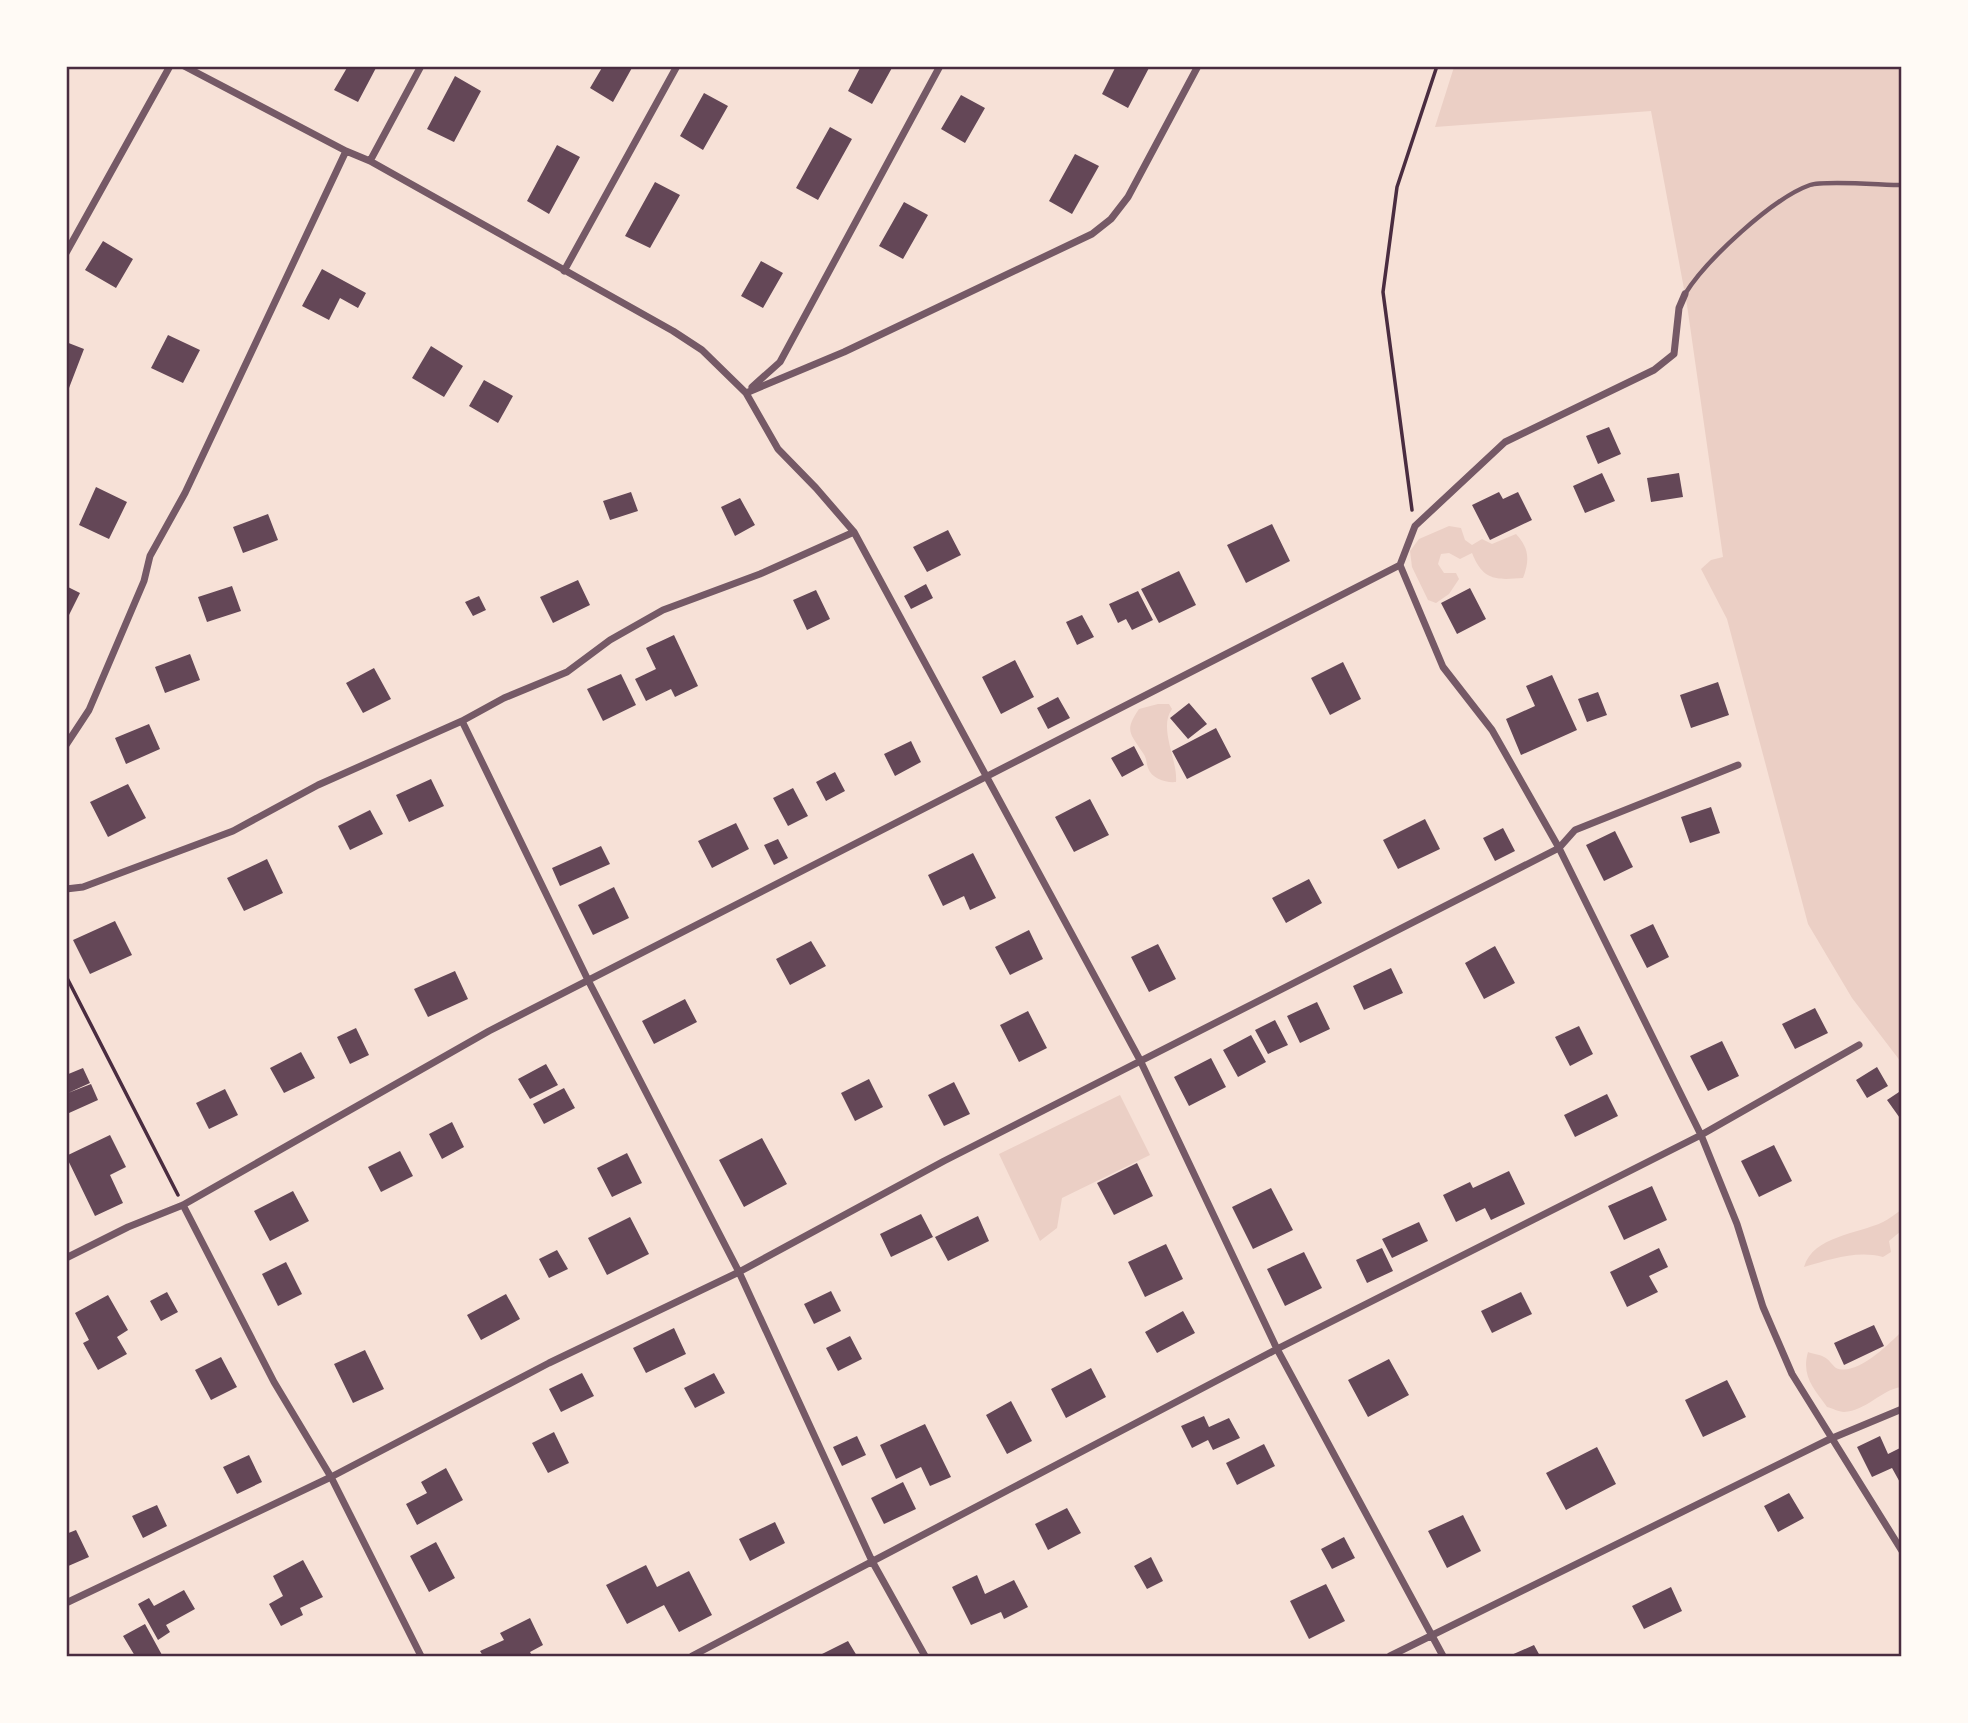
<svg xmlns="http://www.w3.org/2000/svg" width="1968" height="1723" viewBox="0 0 1968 1723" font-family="'Alegreya Sans',sans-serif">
  <rect width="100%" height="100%" fill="#f7e1d7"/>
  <path fill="#ebcfc5" d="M1454,67h447v995l-49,-64 -44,-74 -81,-305 -26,-50 10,-9 12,-3 -36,-252 -36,-194 -216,16z
    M1449,526l12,2 4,12 7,5 10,-6 10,5 24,-10c13,14 14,26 7,44 -27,2 -40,3 -51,-25l-12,6 -11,-6 -8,1 -3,10 6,9h12l3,6 -10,15 -13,9 -8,-3 -16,-33 -2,-16 9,-12z
    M1158,704h11l3,5c-14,19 6,51 4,73 -10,1 -24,-3 -28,-14 -2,-5 -1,-10 -5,-15 -13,-20 -19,-22 -4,-44z
    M1120,1095l30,60 -88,43 -5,30 -17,13 -41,-87z
    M1901,1210v21l-12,10 2,11 -8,5c-28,-7 -53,3 -79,10 9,-31 54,-33 79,-45 6,-3 12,-8 18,-12z
    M1901,1332v55c-20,3 -35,24 -57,25 -5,0 -12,-4 -17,-5 -13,-18 -26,-31 -19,-55 5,2 11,2 16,5 5,2 8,8 12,11 20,9 53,-24 65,-36z"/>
  <path fill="#644757" d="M348,66h29l-19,36 -24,-12z
    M603,66h30l-20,36 -23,-14z
    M861,66h32l-21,38 -24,-13z
    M1116,66h34l-22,42 -26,-14z
    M455,76l26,15 -27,51 -27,-13z
    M704,93l24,13 -25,44 -23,-14z
    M961,95l24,13 -20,35 -24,-14z
    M830,127l22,12 -34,61 -22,-12z
    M557,145l23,12 -31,57 -22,-13z
    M1075,154l24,12 -27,48 -23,-13z
    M655,182l25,13 -30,53 -25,-12z
    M904,202l24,13 -25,44 -24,-13z
    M103,241l30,18 -17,29 -31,-18z
    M761,261l22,12 -20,35 -22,-12z
    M322,269l44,24 -8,15 -18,-10 -11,22 -27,-14z
    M168,335l32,15 -17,33 -32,-15z
    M66,342l18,7 -15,39 -3,-1z
    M431,346l32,20 -19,31 -32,-19z
    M484,380l29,16 -15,27 -29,-17z
    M1609,427l12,27 -23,10 -12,-28z
    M1602,473l13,28 -30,12 -12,-27z
    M1679,473l4,24 -32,5 -4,-24z
    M96,487l31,15 -18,37 -30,-14z
    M631,492l7,19 -28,9 -7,-19z
    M1499,492l4,7 15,-7 14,28 -42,20 -18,-35z
    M740,498l15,27 -20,11 -14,-29z
    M268,514l10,26 -35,13 -10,-26z
    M1272,524l18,37 -44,22 -19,-38z
    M948,530l13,25 -34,17 -14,-25z
    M1179,571l17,34 -37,18 -18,-34z
    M578,580l12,25 -37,18 -13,-26z
    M926,584l7,14 -22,11 -7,-13z
    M66,586l14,7 -14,28z
    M232,586l9,25 -34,11 -9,-25z
    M1470,588l16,31 -29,15 -16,-31z
    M816,590l14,29 -23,11 -14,-30z
    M1138,591l15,29 -21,10 -6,-11 -8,4 -9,-19z
    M479,596l7,14 -13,6 -8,-14z
    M1082,615l12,22 -17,8 -11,-23z
    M674,635l24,51 -23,11 -4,-8 -25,12 -11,-22 21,-10 -10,-21z
    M190,654l10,26 -35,13 -10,-26z
    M1015,660l19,37 -33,17 -19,-37z
    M1343,662l18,37 -31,16 -19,-37z
    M374,668l17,31 -28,14 -17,-30z
    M621,674l15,31 -33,16 -16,-32z
    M1552,675l25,55 -56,25 -15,-36 29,-13 -9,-20z
    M1718,682l11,33 -38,13 -11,-33z
    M1598,692l9,23 -20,7 -9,-23z
    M1058,697l12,21 -22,11 -11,-21z
    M1189,703l18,21 -19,15 -18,-21z
    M149,724l11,25 -34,15 -11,-26z
    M1216,728l15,29 -44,22 -15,-28z
    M911,741l10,21 -26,14 -11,-22z
    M1134,746l10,19 -22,12 -11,-19z
    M835,772l10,19 -19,10 -10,-19z
    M431,779l13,27 -35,16 -13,-27z
    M128,784l18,34 -38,19 -18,-35z
    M793,788l15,28 -20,10 -15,-28z
    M1090,799l19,36 -35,17 -19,-35z
    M1711,807l9,26 -30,10 -9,-26z
    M370,810l13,24 -33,16 -12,-24z
    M1425,819l15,30 -42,20 -15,-29z
    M736,823l13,26 -37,19 -14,-27z
    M1503,828l12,23 -20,10 -12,-23z
    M1615,831l18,36 -29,14 -18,-36z
    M778,839l10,19 -14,7 -10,-20z
    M601,846l9,18 -50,22 -8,-18z
    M973,853l23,45 -26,12 -6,-14 -21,10 -15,-31z
    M267,859l16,34 -39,18 -17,-33z
    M1309,879l13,24 -36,20 -14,-25z
    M614,887l15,31 -36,17 -15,-30z
    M115,921l17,34 -42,19 -17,-34z
    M1653,924l16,33 -22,11 -17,-33z
    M1029,930l14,29 -33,16 -15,-28z
    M811,941l15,25 -36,19 -14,-26z
    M1158,944l18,35 -27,13 -18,-35z
    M1495,946l20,37 -31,16 -19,-36z
    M1391,968l12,25 -39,17 -11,-24z
    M455,971l13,28 -40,18 -14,-28z
    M685,999l12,23 -43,22 -12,-23z
    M1317,1002l13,27 -30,14 -13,-27z
    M1815,1008l13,25 -33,16 -13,-25z
    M1028,1011l19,37 -28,14 -19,-37z
    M1275,1020l13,25 -20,9 -13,-24z
    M1579,1026l14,28 -23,12 -15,-29z
    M356,1028l13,27 -19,9 -13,-27z
    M1251,1035l15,27 -28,15 -15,-27z
    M1722,1041l17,35 -31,15 -18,-35z
    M301,1052l14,26 -31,15 -14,-25z
    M1211,1058l15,29 -37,19 -15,-29z
    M546,1064l12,21 -28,14 -12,-20z
    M1877,1067l11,19 -21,12 -11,-18z
    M83,1068l7,15 -22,10 23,-9 7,16 -29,13 -3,-5v-33z
    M869,1079l14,28 -28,14 -14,-28z
    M954,1082l16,32 -26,12 -16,-31z
    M564,1088l11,20 -31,16 -11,-20z
    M225,1089l13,26 -29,14 -13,-26z
    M1902,1090v31l-15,-21z
    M1607,1094l11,22 -43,21 -11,-22z
    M452,1122l12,25 -22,12 -13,-25z
    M110,1135l16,32 -16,8 13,28 -28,13 -29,-60z
    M762,1138l25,46 -43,23 -25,-47z
    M1774,1145l18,36 -33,16 -18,-36z
    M400,1151l13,25 -32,16 -13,-25z
    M627,1153l15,30 -30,14 -15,-29z
    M1137,1163l16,33 -39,19 -17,-32z
    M1509,1171l16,33 -34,16 -6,-12 -29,14 -13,-27 27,-13 3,6z
    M1652,1186l15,34 -43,20 -16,-34z
    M1271,1188l22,42 -40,19 -21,-42z
    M293,1191l16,30 -39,20 -16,-30z
    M921,1214l12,23 -42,20 -11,-23z
    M978,1216l11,25 -41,20 -13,-24z
    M630,1217l19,37 -42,21 -19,-37z
    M1419,1222l9,19 -36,17 -10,-19z
    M1166,1244l17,35 -38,18 -17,-35z
    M1382,1248l11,23 -26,12 -11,-23z
    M1659,1248l9,19 -19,9 9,16 -31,15 -17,-35z
    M557,1250l11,19 -19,9 -10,-19z
    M1304,1252l18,36 -37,18 -18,-37z
    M286,1262l16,32 -24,12 -16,-32z
    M831,1291l10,20 -27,13 -10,-20z
    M167,1292l11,20 -17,9 -11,-20z
    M1521,1292l11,22 -40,19 -11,-22z
    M506,1294l14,25 -39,21 -14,-25z
    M108,1295l20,35 -11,7 10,17 -29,16 -15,-27 6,-3 -14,-27z
    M1183,1311l12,22 -38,20 -12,-21z
    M1874,1325l10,21 -40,19 -10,-22z
    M674,1328l12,26 -40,19 -13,-25z
    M850,1336l12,23 -24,12 -12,-23z
    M365,1350l19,39 -31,14 -19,-39z
    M221,1357l16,30 -26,13 -16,-30z
    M1389,1359l20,36 -41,22 -20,-37z
    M1091,1368l15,29 -40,21 -15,-29z
    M582,1373l12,23 -33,16 -12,-23z
    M714,1373l11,20 -30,15 -11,-20z
    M1727,1380l19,37 -43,20 -18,-37z
    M1011,1401l21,40 -25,13 -21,-39z
    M1204,1416l5,11 20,-9 11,20 -27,12 -5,-10 -16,8 -11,-22z
    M925,1424l26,53 -21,9 -9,-19 -25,12 -16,-34z
    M554,1432l15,31 -21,10 -16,-30z
    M857,1436l9,19 -24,11 -9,-19z
    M1880,1436l8,18 14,-7v39l-10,-18 -20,9 -15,-30z
    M1264,1444l11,22 -38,19 -11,-22z
    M1597,1447l19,37 -50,26 -20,-37z
    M249,1455l13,27 -25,12 -14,-27z
    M446,1468l17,32 -46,25 -11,-21 21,-11 -6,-11z
    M903,1482l13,27 -32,15 -13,-26z
    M1789,1493l15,25 -26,14 -14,-26z
    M157,1505l10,21 -24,12 -11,-22z
    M1067,1508l14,25 -33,17 -13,-26z
    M1463,1515l18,36 -34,17 -19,-37z
    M775,1522l10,21 -35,18 -11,-22z
    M76,1530l13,27 -23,10v-33z
    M1344,1537l11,21 -23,11 -11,-20z
    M436,1542l19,36 -26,14 -19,-36z
    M1151,1557l12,24 -16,8 -13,-23z
    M303,1560l20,37 -23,11 3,7 -22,11 -12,-22 14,-8 -10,-20z
    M646,1565l11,22 32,-16 23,44 -33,17 -15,-27 -37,19 -21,-39z
    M977,1575l8,19 29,-14 14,27 -24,12 -3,-7 -30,13 -19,-38z
    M1326,1584l19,37 -36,18 -19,-38z
    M1671,1587l11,24 -38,18 -12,-23z
    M184,1590l11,19 -29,16 4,7 -12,8 -20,-36 11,-6 5,8z
    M530,1618l13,27 -13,7 2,4h-49l-3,-5 24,-11 -4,-7z
    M145,1624l17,31 -2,1h-25l-12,-20z
    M848,1641l9,15h-39z
    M1534,1645l6,11h-31z"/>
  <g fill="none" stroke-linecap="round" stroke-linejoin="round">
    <path stroke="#4a2c40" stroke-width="3.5" d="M1412,510l-29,-218 14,-105 40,-121
      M66,976l112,219"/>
    <path stroke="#755966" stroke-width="4.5" d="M1685,294c21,-34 88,-96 125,-109 14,-5 73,0 92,0"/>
    <path stroke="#755966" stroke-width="7" d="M184,66l162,85 24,10 303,170 29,19 44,43 32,56 38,39 38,44 286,528 137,289 166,307
      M370,161l51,-95
      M66,253l104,-187
      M564,271l113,-205
      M1685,294l-6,14 -5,46 -20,16 -149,72 -90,84 -15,39 43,102 49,63 67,118 142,287 36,89 26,83 29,67 110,177
      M752,387l28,-25 160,-296
      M746,393l98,-41 248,-118 19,-15 17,-22 70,-131
      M462,721l126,259 151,292 133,289 53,95
      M66,745l23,-35 55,-129 6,-25 35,-63 161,-342
      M66,889l17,-2 150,-56 85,-46 144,-64 42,-23 63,-26 43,-32 53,-30 97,-36 94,-42
      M183,1205l91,177 57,95 90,179
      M66,1258l62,-31 55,-22 306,-174 911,-466
      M66,1603l265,-126 218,-114 190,-91 205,-111 615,-313 16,-18 163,-65
      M692,1656l585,-307 424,-214 158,-90
      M1390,1656l440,-217 72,-30"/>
  </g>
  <rect width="1968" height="1723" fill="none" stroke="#fffaf5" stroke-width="136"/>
  <rect x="68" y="68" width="1832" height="1587" fill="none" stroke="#4a2c40" stroke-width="2.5"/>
</svg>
